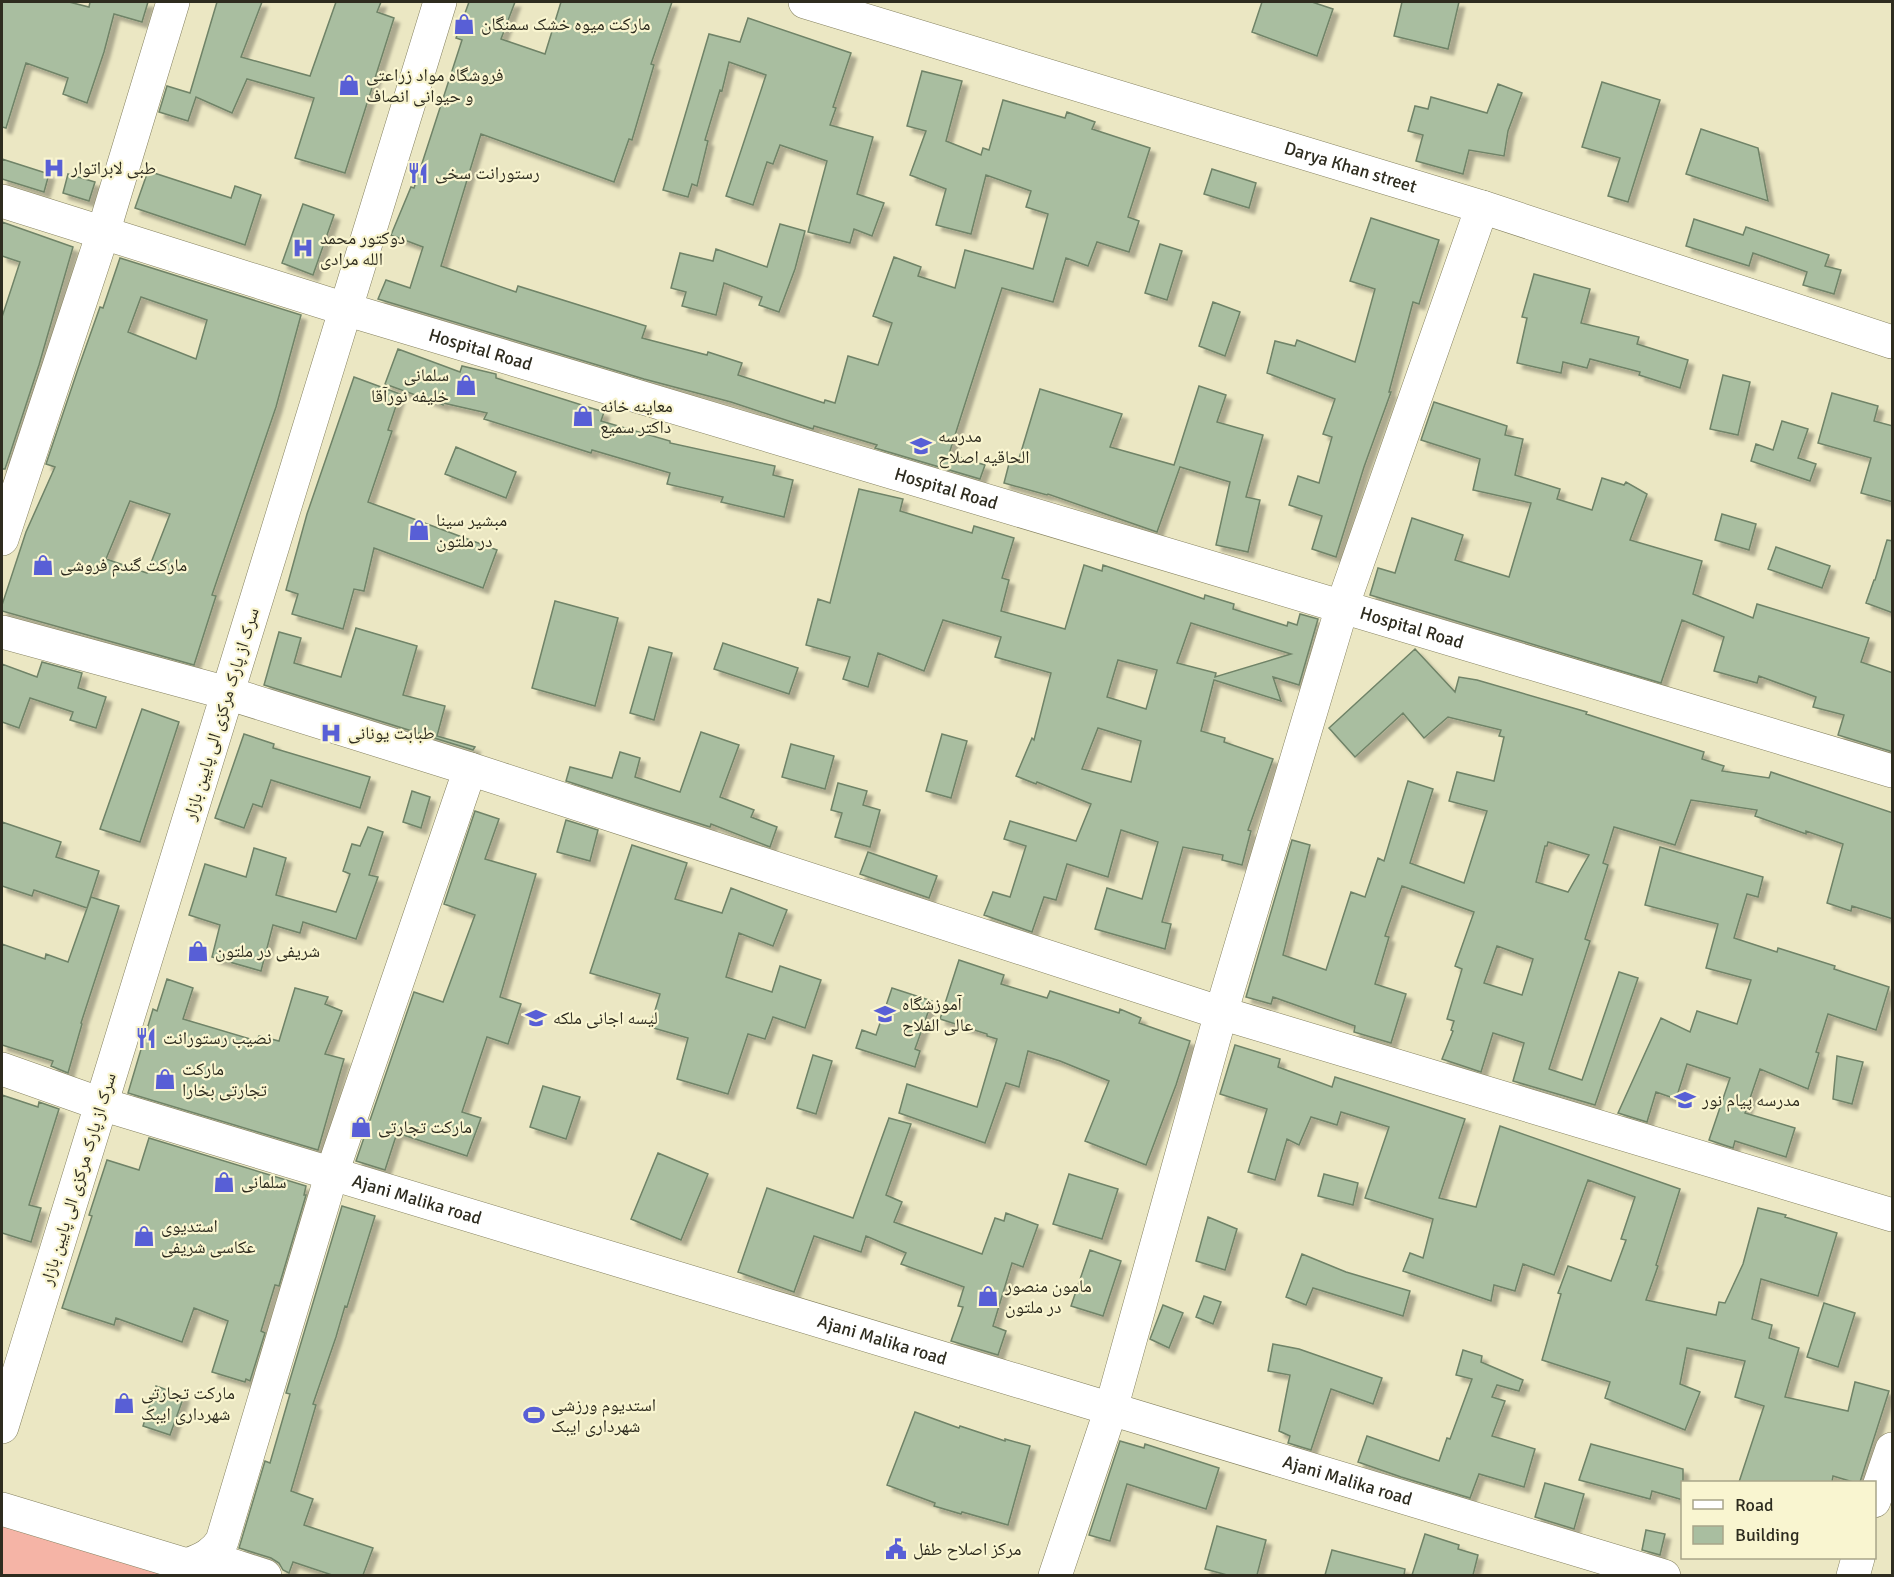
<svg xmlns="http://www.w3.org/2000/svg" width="1894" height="1577" viewBox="0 0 1894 1577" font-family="Signika,'Noto Naskh Arabic',sans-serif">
  <defs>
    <filter id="shadow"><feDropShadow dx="5.5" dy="5.5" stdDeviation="1.5" flood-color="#0004"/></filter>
  </defs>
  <rect width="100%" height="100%" fill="#ebe7c3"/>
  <path fill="#f5b4a6" d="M2,1522l157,50 -1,3h-156z"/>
  <path fill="#a9bea0" stroke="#6f8367" stroke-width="1.5" fill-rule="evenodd" filter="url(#shadow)" d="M2,2h67l20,5 1,-5h58l-6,20 -28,-8 -10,38 -17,51 -24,-9 5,-16 -42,-15 -20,65 -4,-1z
    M217,2h45l-21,55 69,19 26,-74h45l-4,10 17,6 -49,155 -50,-15 19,-60 -67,-19 -15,34 -36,-16 -8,24 -29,-9 8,-26 23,7z
    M469,2h46l-14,37 44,15 16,-52h111l-21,62 3,1 -22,75 -3,-1 -15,43 -133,-48 -40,132 75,26 2,-6 128,40 -4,12 65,17 1,-3 34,11 -4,12 86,28 1,-3 10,3 13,-47 30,9 14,-42 -19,-7 21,-59 27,10 -3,9 37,12 10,-38 68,19 15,-55 -22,-7 5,-16 -45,-16 -15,59 -35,-9 10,-36 -36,-14 16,-44 -19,-5 15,-55 40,10 -16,60 35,14 2,-7 6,2 14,-50 62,18 2,-6 28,10 -3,7 58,19 -22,69 11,4 -10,31 -32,-10 -9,24 -22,-8 -13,44 -51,-14 -53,166 36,11 -5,14 -105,-31 2,-3 -63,-19 -1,3 -82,-27 -87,-23 -266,-80 8,-19 24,8 13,-41 -32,-12 20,-48 3,1 48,-148 -6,-2z
    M1262,2h50l21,7 -16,47 -65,-24z
    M1402,2h57l-11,47 -54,-13z
    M748,18l103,35 -18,54 3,1 -6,17 43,12 -16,57 27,9 -12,33 -18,-7 -4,14 -42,-11 19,-71 -47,-16 -7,19 -6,-2 -14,43 -27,-9 40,-121 -37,-13 -7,29 -2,-1 -15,50 3,1 -11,45 -5,-2 -4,13 -25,-7 46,-156 31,8z
    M1602,82l58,18 -32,102 -20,-6 12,-38 -38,-11z
    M1498,84l24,9 -14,38 -4,25 -35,-6 -6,24 -47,-13 7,-26 -15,-4 7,-25 13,3 3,-12 56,16z
    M1701,129l57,19 10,53 -82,-27z
    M2,159l47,15 -5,18 -42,-13z
    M1212,169l44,14 -7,25 -45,-14z
    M148,171l83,27 4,-12 26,9 -16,50 -110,-37z
    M68,174l27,8 -6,19 -26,-8z
    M303,204l31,11 -21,60 -31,-12z
    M1371,218l68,22 -20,64 -6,-2 -24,90h2l-27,75 -28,90 -24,-8 10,-33 -33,-11 9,-29 21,7 13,-46 -9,-3 12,-35 -68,-26 8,-32 20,5 2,-6 58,22 20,-73 -25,-8z
    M1694,219l49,16 3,-8 83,28 -4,11 16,4 -7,24 -31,-9 4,-13 -54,-19 -4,13 -63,-20z
    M2,222l71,25 -34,118 -34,104h-3v-152l18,-55 -18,-6z
    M780,224l25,7 -10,38 -16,43 -20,-7 3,-8 -38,-14 -8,32 -34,-9 4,-14 -15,-4 9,-35 33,8 3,-12 51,18z
    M1160,244l22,7 -15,49 -22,-7z
    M120,258l181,57 -25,92 -64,188 4,1 -22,69 -192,-54v-6l24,-73 29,-65 -9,-3 32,-95 22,-62 3,1zM141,297l66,23 -11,39 -68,-27zM130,501l40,13 -23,59 -41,-14z
    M1534,274l56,15 -9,34 58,14 -2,7 51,16 -8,28 -41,-13 1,-3 -50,-13 -3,9 -24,-6 -2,11 -44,-10 10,-45 -5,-1z
    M1213,302l27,10 -15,44 -26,-10z
    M398,349l62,23 2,-6 34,8v4l108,34 -3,9 69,20v2l105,23 -2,9 20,5 -9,37 -63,-15 2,-5 -56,-13 3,-11 -78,-23 -1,3 -107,-34 3,-6 -44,-10v2l-58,-21z
    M1723,375l27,7 -12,53 -28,-6z
    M354,377l46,17 -12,36 4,1 -24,71 129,48 -14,38 -109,-40 -10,43 -10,-2 -11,40 -51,-15 6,-20 -12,-4 21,-76z
    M1199,386l27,9 -9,27 46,13 -17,62 14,3 -12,52 -32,-7 14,-63 -50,-15 -23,65 -109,-38 -1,1 -43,-12 6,-23 8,2 22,-73 82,25 -12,33 64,18z
    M1832,393l46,13 -4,15 19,5v76l-32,-9 10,-35 -53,-15z
    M1434,402l73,24 -2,9 18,4 -8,36 45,14 -3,10 35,11 10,-32 22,7 2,-3 21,12 -17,46 72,21 -9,33 60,24 4,-14 112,34 -8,24 32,11v79l-55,-17 6,-20 -31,-8 3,-10 -57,-21 -2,7 -43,-12 10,-34 -42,-17 -21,63 -291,-88 8,-27 17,5 17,-55 51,17 -8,25 54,17 22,-74 -58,-13 7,-31 -59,-19z
    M1782,421l26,8 -10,29 18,6 -6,17 -59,-20 5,-17 17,6z
    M456,447l60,25 -10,26 -61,-24z
    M859,489l44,10 -3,12 72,22 2,-7 40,12 -12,40 7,2 -8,31 64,18 19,-64 18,6 1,-6 101,34 1,-4 29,9 -1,5 54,17 1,-4 9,3 3,-11 18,5 -19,66 -26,-8 8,24 -67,-21 -13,51 24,7 -1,4 49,17 -25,71 3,1 -9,34 -20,-5 1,-5 -40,-8 -21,75 9,2 -6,25 -70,-20 12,-41 35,11 16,-57 -37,-12 -13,47 -41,-13 -11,36 -12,-3 -12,35 -48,-17 9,-23 17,5 16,-51 -22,-7 6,-18 66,20 15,-37 -54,-22 -1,2 -20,-8 16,-38 2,2 17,-67 -56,-16 6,-20 -58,-17 -19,51 -46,-18 -10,34 -25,-8 7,-22 -44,-12 12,-46 12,4zM1191,623l100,31 -76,23 1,-4 -39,-10zM1118,660l39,10 -11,39 -39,-12zM1098,728l43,13 -10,41 -49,-13z
    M1722,514l34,10 -7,26 -34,-10z
    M1887,540l6,1v72l-27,-10 8,-23h1z
    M1776,547l54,19 -8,22 -54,-19z
    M555,601l63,17 -23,88 -63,-18z
    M356,628l61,18 -14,49 42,11 -8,30 38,11 -2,3 -209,-65 15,-53 22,6 -7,25 47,14z
    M723,643l75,25 -9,26 -75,-25z
    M649,647l23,6 -18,67 -24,-7z
    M1415,649l40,43 4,-15 18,3 110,32 -1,2 118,38 -2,7 22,7 -2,5 47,7 2,-6 122,41v106l-41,-13 -1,5 -24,-8 16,-59 -37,-13v3l-51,-18 2,-6 -66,-10 -16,45 -61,-18 -11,36 5,2 -23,74 5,2 -41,128 33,11 37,-108 19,6 -43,127 -82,-24 11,-38 -31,-10 -12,39 -39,-13 11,-28 -2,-1 3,-9 -7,-2 15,-50 -7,-3 19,-54 -72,-26 -17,50 4,1 -14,47 31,10 -15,49 -37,-11 1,-6 -82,-29 -2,7 -25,-7 46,-157 18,5 -27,110 43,15 25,-78 14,5 13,-39 6,3 24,-80 25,8 -23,74 54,20 23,-72 -38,-10 8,-29 37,9 10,-44 -5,-1 2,-6 -53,-13 -24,21 -21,-25 -48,44 -26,-29zM1548,842l41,13 -21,37 -32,-10 9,-36h2zM1497,946l36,13 -11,36 -38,-12z
    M42,662l40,11 -4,15 28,9 -10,31 -26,-8 3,-8 -43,-14 -11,30 -17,-6v-58l35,13z
    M142,709l37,13 -39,120 -40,-13z
    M701,732l38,13 -19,52 34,13 -3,7 26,10 -7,20 -59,-23 -1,3 -144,-46 4,-14 42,11 8,-26 20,6 -5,19 45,15z
    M244,734l30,10 -1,4 97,29 -10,31 -89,-28 -9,27 -9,-3 -9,24 -29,-10z
    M942,734l25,7 -16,57 -25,-7z
    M791,744l43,12 -9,33 -43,-12z
    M838,783l29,8 -4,14 17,5 -10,37 -35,-10 7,-24 -11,-3z
    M412,791l18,6 -9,31 -18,-6z
    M475,811l24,8 -14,40 51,15 -36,123 21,7 -13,40 -21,-7 -25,75 19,6 -14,38 -70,-23 -12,37 -29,-9 58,-169 29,10 32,-87 -31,-11z
    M566,820l32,10 -8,31 -33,-9z
    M2,822l59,20 -5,15 43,14 -12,37 -53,-18 -2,6 -30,-10z
    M368,827l15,5 -14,43 9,2 -22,62 -53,-17 -3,11 -27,-8 -12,46 -49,-14 8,-32 -31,-10 16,-51 41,13 8,-29 32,10 -10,37 60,17 14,-38 -7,-3 9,-27 8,2z
    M632,845l55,18 -12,36 47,14 9,-25 56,22 -14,36 -34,-13 -13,44 46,15 8,-26 41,14 -16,48 -32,-11 -8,22 -17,-5 -20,60 -51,-15 11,-41 -38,-11 10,-33 -70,-21z
    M1660,847l103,30 -5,20 -11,-3 -13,44 43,14 1,-4 57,18 -1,3 55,18 -13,43 -48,-16 -12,38 3,1 -11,36 -48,-20 -15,44 50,15 -9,29 -51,-16 -2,7 -24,-8 21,-62 -43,-14 -11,35 -20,-7 -9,30 -29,-9 43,-95 29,14 7,-21 40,13 14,-44 -45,-12 12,-44 -73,-19z
    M868,852l69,24 -8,22 -69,-24z
    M91,897l28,9 -38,117 1,1 -14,49 -17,-7 2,-5 -51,-16v-101l43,15 1,-5 22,8z
    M959,960l45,15 -3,9 46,14 3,-7 69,22 1,-4 21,9 -2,5 51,18 -14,44 -30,80 -61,-24 24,-60 -49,-20 -32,-10 -9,36 -13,-4 -21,60 -86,-30 8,-29 70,23 20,-68 -10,-3v-2l-47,-15z
    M167,979l26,9 -10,31 74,22 2,-5 20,5 16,-53 33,9 -3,7 17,7 -17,43 19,5 -26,91 -190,-57 25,-84 4,2z
    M892,988l40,13 -17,48 5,2 -5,16 -59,-19 6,-18 14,5z
    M1235,1045l45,14 -2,8 54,20 3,-10 130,42 -26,79 37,9 24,-81 180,63 -24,76 2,1 -12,34 70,15 3,-13 6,1 18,-39 15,-56 28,7 -1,2 52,16 -19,63 -57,-17 -9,40 20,6 -3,13 30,10 -14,49 63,14 7,-29 34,9 -29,91h-7l-20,-6 -1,6h-93l25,-76 -29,-9 10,-36 -58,-13 -7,36 20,8 -15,38 -80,-32 5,-16 -68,-22 19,-66 -3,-1 10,-27 43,15 15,-41 -5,-1 14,-42 -47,-17 -34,95 -31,-11 -8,27 -21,-6 -3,16 -88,-30 7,-18 13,5 10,-39 -68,-21 24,-71 -48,-15 -4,13 -26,-8 -12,28 -12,-6 -12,41 -27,-8 19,-63 -47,-15z
    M813,1055l19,6 -16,53 -19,-6z
    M1837,1056l26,6 -11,42 -19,-5z
    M543,1086l37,11 -14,42 -36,-12z
    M2,1095l36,12 1,-5 20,7 -30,96 12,3 -10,34 -29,-9z
    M889,1118l22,6 -25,71 16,7 -8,20 88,32 13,-36 9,3 2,-8 32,12 -15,42 -11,-4 -19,63 13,5 -8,24 -47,-14 12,-34 -5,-1 6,-19 -63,-23 5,-11 -40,-17 -5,16 -47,-16 -20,56 -56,-20 29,-84 86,30z
    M149,1138l157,48 -2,9h2l-27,91 -4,-1 -14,46 4,2 -15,48 -4,-2 -1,3 -33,-10 16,-51 -34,-13 -12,34 -66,-24 -2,7 -52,-17 30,-92 -3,-1 18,-55 32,10z
    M658,1153l50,21 -27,66 -50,-21z
    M1069,1174l49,15 -16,50 -49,-15z
    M1324,1174l34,9 -5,22 -35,-9z
    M342,1206l33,10 -28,91 -2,-1 -9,31 -23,67 3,1 -25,86 22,8 -9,26 69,23 -10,27h-31l-39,-13 -4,11 -6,-3 -4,-7 -8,-5 -32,-10 26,-87 5,2 20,-69 -4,-1z
    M1208,1217l29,12 -12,41 -29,-9z
    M1090,1250l31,11 -18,55 -32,-10z
    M1302,1254l44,18 64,19 -7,25 -90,-28 -7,17 -20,-8z
    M1204,1296l17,6 -8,22 -17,-7z
    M1824,1303l31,10 -17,54 -31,-10z
    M1163,1305l20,8 -14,35 -19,-9z
    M1273,1344l26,5 83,29 -9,26 -42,-15 -20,61 -23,-7 2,-7 -11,-5 11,-56 -22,-4z
    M1463,1350l19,6 -1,6 42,18 -4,11 -22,-6 -5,12 13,4 -13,35 43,13 -11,38 -45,-13 -9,24 -69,-21 -43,-15 9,-26 72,25 8,-23 3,1 22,-60 -16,-4z
    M156,1386l28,10 -14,39 -27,-9z
    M915,1412l44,16 1,-2 45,15v-2l25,7 -22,79 -46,-13 -1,2 -27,-8 1,-3 -48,-18z
    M1120,1441l24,7 1,-4 74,24 -13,41 -79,-25 -17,57 -21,-6z
    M1591,1444l92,25v31l-31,-9 -2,8 -71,-19z
    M1545,1483l39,11 -10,35 -39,-12z
    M1217,1526l49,14 -9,35h-30l-22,-6z
    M1646,1530l19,4 -5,21 -18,-5z
    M1425,1534l34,11 -1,4 20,6 -5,20h-61z
    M1332,1550l73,19 -1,6h-79z"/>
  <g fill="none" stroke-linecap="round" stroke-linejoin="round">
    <defs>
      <g id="minor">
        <path id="s1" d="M805,2l677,205 410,135"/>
        <path id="s2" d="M2,201l343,108 1547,462"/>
        <path d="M2,539l101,-306 70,-231"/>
        <path d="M2,632l225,61 243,76 751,244 671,202"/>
        <path id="s3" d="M2,1069l99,35 1563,472"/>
        <path d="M1874,1501l18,-52"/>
        <path d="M207,1557l58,19"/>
        <path d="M187,1565c15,-6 26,-10 35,-24l110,-368 138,-404"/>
        <path d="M1055,1576l56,-167 110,-396 121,-406 140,-400"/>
        <path d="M1853,1576l5,-18"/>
      </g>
      <path id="major" d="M2,1427l438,-1425
        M2,1509l185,56 -3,11"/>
    </defs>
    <use href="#minor" stroke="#84805f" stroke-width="34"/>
    <use href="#major" stroke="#84805f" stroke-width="34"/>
    <use href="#minor" stroke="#fff" stroke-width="33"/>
    <use href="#major" stroke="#fff" stroke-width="33"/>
  </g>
  <defs>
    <symbol id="shop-bare" viewBox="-9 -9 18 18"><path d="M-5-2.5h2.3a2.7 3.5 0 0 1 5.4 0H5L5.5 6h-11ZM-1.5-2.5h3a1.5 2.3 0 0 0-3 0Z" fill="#585fd6" stroke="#f9f5d0" stroke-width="2.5" paint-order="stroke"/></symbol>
    <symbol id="hospital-bare" viewBox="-9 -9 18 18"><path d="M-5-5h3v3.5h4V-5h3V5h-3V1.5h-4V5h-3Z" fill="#585fd6" stroke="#f9f5d0" stroke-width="2.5" paint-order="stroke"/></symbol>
    <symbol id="restaurant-bare" viewBox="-9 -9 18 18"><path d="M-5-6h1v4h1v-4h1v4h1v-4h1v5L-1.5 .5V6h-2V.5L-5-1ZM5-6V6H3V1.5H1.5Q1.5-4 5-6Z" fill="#585fd6" stroke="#f9f5d0" stroke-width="2.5" paint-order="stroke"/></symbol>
    <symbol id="school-bare" viewBox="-9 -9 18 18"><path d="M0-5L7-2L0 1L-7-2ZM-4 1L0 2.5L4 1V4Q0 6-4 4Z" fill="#585fd6" stroke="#f9f5d0" stroke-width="2.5" paint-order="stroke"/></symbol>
    <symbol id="stadium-bare" viewBox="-9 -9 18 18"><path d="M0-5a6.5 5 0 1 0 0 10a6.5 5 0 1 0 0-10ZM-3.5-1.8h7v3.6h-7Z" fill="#585fd6" stroke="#f9f5d0" stroke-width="2.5" paint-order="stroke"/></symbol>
    <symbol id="civic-bare" viewBox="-9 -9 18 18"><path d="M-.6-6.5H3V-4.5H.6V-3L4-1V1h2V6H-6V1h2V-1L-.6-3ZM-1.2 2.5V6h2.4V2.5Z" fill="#585fd6" stroke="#f9f5d0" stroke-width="2.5" paint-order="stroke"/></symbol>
  </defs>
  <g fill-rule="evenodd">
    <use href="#shop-bare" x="449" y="9" width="30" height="30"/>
    <use href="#shop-bare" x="334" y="70" width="30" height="30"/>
    <use href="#hospital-bare" x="39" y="153" width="30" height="30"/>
    <use href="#restaurant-bare" x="403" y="158" width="30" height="30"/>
    <use href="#hospital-bare" x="288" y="233" width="30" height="30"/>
    <use href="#shop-bare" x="451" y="370" width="30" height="30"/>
    <use href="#shop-bare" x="568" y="401" width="30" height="30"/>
    <use href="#school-bare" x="906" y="431" width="30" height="30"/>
    <use href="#shop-bare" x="404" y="515" width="30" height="30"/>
    <use href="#shop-bare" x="28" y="550" width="30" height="30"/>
    <use href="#hospital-bare" x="316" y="718" width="30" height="30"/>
    <use href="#shop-bare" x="183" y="936" width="30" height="30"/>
    <use href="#school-bare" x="870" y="999" width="30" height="30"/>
    <use href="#school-bare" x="521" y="1003" width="30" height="30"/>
    <use href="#restaurant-bare" x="131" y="1023" width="30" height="30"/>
    <use href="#shop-bare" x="150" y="1064" width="30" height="30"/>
    <use href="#school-bare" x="1670" y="1085" width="30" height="30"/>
    <use href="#shop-bare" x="346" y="1112" width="30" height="30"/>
    <use href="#shop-bare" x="209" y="1167" width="30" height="30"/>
    <use href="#shop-bare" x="129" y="1221" width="30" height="30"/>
    <use href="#shop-bare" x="973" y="1281" width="30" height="30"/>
    <use href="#shop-bare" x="109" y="1388" width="30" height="30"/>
    <use href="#stadium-bare" x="519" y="1400" width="30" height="30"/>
    <use href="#civic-bare" x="881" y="1534" width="30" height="30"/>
  </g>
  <g text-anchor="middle" stroke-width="4.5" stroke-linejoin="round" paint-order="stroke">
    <g font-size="18" fill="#2e2c1f" stroke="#f9f5d0" text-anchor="start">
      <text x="481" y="30">مارکت میوه خشک سمنگان</text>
      <text x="366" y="81">فروشگاه مواد زراعتی<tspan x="366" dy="21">و حیوانی انصاف</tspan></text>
      <text x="71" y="174">طبی لابراتوار</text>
      <text x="435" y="179">رستورانت سخی</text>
      <text x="320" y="244">دوکتور محمد<tspan x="320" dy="21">الله مرادی</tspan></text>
      <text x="449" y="381" text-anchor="end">سلمانی<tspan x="449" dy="21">خلیفه نورآقا</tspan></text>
      <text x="600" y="412">معاینه خانه<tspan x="600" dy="21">داکتر سمیع</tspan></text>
      <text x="938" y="442">مدرسه<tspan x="938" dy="21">الحاقیه اصلاح</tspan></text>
      <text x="436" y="526">مبشیر سینا<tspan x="436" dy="21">در ملتون</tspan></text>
      <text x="60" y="571">مارکت گندم فروشی</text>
      <text x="348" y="739">طبابت یونانی</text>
      <text x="215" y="957">شریفی در ملتون</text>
      <text x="902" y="1010">آموزشگاه<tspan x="902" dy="21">عالی الفلاح</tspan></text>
      <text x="553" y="1024">لیسه اجانی ملکه</text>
      <text x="163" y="1044">نصیب رستورانت</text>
      <text x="182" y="1075">مارکت<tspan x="182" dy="21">تجارتی بخارا</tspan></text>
      <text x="1702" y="1106">مدرسه پیام نور</text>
      <text x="378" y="1133">مارکت تجارتی</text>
      <text x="241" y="1188">سلمانی</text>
      <text x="161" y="1232">استدیوی<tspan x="161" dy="21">عکاسی شریفی</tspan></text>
      <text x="1005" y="1292">مامون منصور<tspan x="1005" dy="21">در ملتون</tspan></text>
      <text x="141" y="1399">مارکت تجارتی<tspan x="141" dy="21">شهرداری ایبک</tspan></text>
      <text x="551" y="1411">استدیوم ورزشی<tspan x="551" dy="21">شهرداری ایبک</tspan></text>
      <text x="913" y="1555">مرکز اصلاح طفل</text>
    </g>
    <g font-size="18" fill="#2e2c1f" stroke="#f9f5d0">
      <text dy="6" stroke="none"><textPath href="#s1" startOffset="570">Darya Khan street</textPath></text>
      <text dy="6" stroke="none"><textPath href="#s2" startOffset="501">Hospital Road</textPath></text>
      <text dy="6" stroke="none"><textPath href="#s2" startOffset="987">Hospital Road</textPath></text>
      <text dy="6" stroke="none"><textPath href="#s2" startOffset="1473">Hospital Road</textPath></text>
      <text transform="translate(221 714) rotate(-73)" y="6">سرک از پارک مرکزی الی پایین بازار</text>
      <text transform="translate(78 1179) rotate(-73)" y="6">سرک از پارک مرکزی الی پایین بازار</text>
      <text dy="6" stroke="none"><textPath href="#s3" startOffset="435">Ajani Malika road</textPath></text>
      <text dy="6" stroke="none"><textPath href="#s3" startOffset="921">Ajani Malika road</textPath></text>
      <text dy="6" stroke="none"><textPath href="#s3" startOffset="1407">Ajani Malika road</textPath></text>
    </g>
  </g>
  <rect width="1894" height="1577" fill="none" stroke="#2e2c1f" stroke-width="6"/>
  <rect x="1681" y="1481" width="195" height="78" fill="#f9f5d0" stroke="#a8a589" stroke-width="1.5"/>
  <rect x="1693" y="1500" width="30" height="9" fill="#ffffff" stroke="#a8a589" stroke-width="1.5"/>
  <text x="1735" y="1511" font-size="18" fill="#2e2c1f">Road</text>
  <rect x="1693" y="1526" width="30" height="18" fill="#a9bea0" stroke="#a8a589" stroke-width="1.5"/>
  <text x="1735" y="1541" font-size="18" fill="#2e2c1f">Building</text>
</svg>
